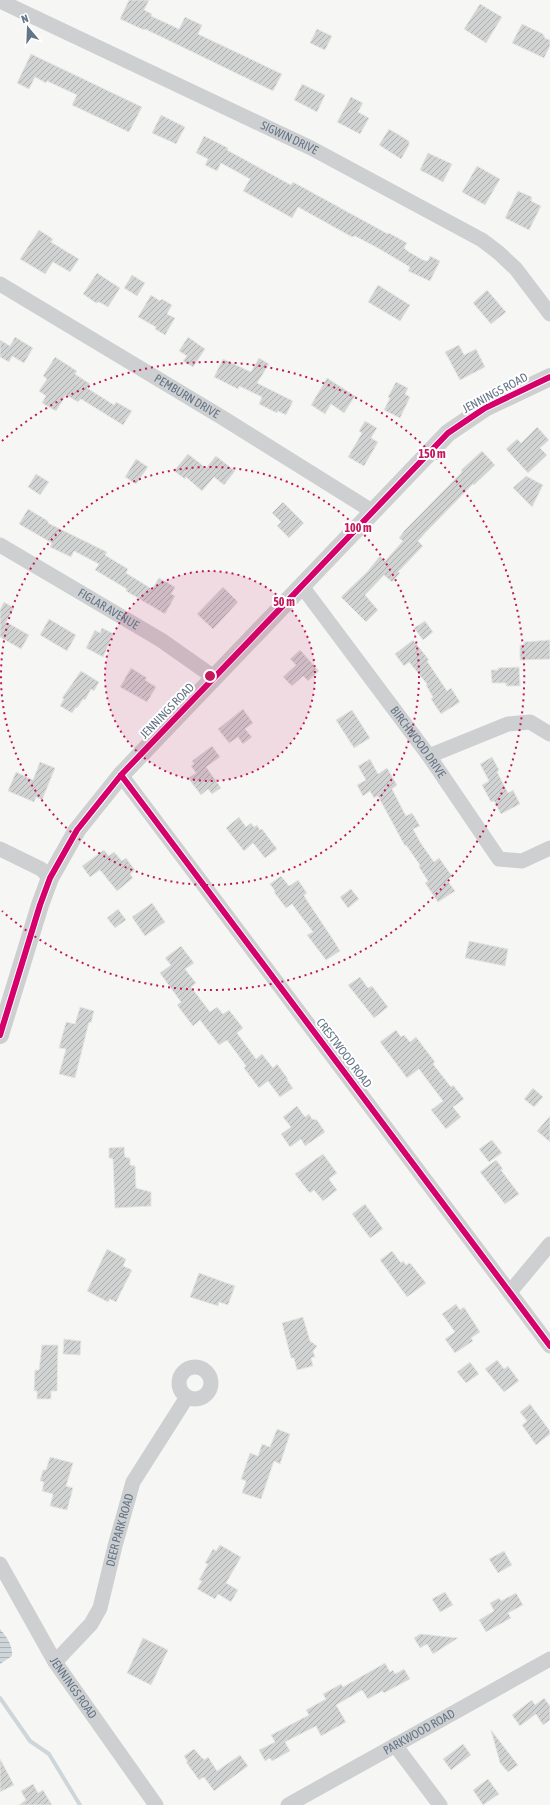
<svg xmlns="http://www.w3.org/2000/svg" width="550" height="1805" viewBox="0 0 550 1805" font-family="'Asap Condensed',sans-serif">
  <defs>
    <pattern id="water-rules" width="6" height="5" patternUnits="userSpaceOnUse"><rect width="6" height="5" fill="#cfd6da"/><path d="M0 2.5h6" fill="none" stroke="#acb2b6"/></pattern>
    <pattern id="building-hatch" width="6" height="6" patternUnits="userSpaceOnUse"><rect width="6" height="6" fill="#d1d2d2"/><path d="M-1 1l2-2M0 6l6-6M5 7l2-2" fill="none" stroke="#adafb0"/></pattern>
  </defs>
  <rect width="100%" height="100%" fill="#f6f6f5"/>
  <path fill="url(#water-rules)" d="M0,1629c6,7 13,16 12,27l-12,8z"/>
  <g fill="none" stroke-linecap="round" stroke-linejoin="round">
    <path stroke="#cfd6da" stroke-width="4" d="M0,1698l30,43 19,13 31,51"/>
  </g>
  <path fill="url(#building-hatch)" stroke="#e6e6e4" d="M129,0h20l-5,10 8,4 -1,2 28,13 6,-12 17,8 -4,9 84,40 -9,17 -128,-62 -1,1 -24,-11z
    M480,4l22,13 -16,26 -22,-14z
    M522,24l21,10 2,4 5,2v6l-6,12 -32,-15z
    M317,29l15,7 -7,14 -15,-7z
    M31,54l111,53 -13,25 -57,-27 5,-10 -30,-14 -1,2 -11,-6 -6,12 -12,-6z
    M302,84l23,11 -8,17 -23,-12z
    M351,97l12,6 -5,9 11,6 -9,16 -23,-12z
    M161,115l24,12 -9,17 -24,-11z
    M389,129l20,12v4l-8,14 -22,-14z
    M204,136l24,12 -1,2 64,35 2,-3 95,52 1,-1 18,10 -3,5 5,4 14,8 5,1 2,-5 10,5 -10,20 -22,-10 2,-4 -34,-20 -21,-11 -3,1 -54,-30 -6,11 -49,-27 7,-12 -29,-16 -4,8 -12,-6 3,-6 -12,-6z
    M428,153l24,11 -9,18 -23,-12z
    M477,166l23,13 -15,26 -23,-13z
    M518,191l14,6 -1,4 10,5 -12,24 -24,-12z
    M39,230l14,9 -2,3 28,17 -9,13 -17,-10 -8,12 -25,-15z
    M97,273l23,15 -12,19 -9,-5 -3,1 -13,-9z
    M132,275l13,8 -8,13 -13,-8z
    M378,285l32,20 -10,16 -32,-19z
    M487,290l19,22 -15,12 -18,-21z
    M151,295l9,6 2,-2 10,6 -5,9 8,4 -10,17 -10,-6 1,-2 -18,-10z
    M15,337l18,11 -9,15 -12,-7 -3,6 -9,-5v-17l10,6z
    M188,337l17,12 -12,18 -10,-6 4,-5 -8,-5z
    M459,345l5,10 12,-6 9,18 -25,13 -15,-28z
    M55,357l22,14 -2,3 15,10 -3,4 27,17 2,-3 16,9 -9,14 -42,-26 -3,3 -12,-7 -10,16 -14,-8 4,-7 -7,-5 8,-12 -4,-3z
    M259,358l10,6 -12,19 36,18 -7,14 -8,-4 -1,2 -18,-9 3,-7 -23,-11 -1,3 -24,-12 9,-18 28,13z
    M327,378l28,18 -11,17 -13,-9 -6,10 -14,-9z
    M396,382l12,6 -3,6 5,3 -10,21 -16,-8 6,-12 -2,-1z
    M365,421l12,7 -6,10 7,4 -14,24 -16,-9 14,-24 -3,-2z
    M537,427l12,13 -9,8 7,7 -19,18 -22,-24 11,-10 4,4z
    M482,451l13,14 -21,20 -1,-1 -47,48 -8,9 5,5 -25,26 2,1 -8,9 -8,-7 -19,20 13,15 -12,12 -25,-25 26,-25 13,-16 5,5 18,-20 -4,-3 5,-7 58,-59 -1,-2z
    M188,454l18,14 10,-12 19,15 -11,14 -10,-8 -12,14 -16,-14 -1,2 -11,-8z
    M136,459l12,8 -12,17 -11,-7z
    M36,474l13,8 -9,13 -12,-8z
    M526,476l17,9 -11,22 -19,-19z
    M283,502l21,21 -15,15 -12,-12 4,-4 -9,-9z
    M28,509l20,12v2l59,29 -2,3 23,14 -2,4 26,16 7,-11 16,9 -4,7 4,2 -10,18 -39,-23 1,-2 -32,-19 4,-6 -25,-13 -3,6 -21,-10 2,-4 -33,-19z
    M223,587l15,15 -25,27 -16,-15z
    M4,602l10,6 -8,14 23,13 -8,14 -21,-12v-27z
    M49,619l27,16 -9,16 -27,-16z
    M425,621l8,11 -10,8 -9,-12z
    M102,628l12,6 -11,23 -17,-9 9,-18 5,3z
    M413,640l16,20 -2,1 20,30 4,-3 9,14 -19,12 -10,-15 2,-2 -7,-12 1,-1 -18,-22 -5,4 -9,-12z
    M550,640v19l-30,1v-15h4v-3z
    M300,650l19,21 -11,10 -5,-5 -11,10 -9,-9 13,-12 -6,-6z
    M519,667l1,19h-14v-3h-14l-1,-13h7v-2z
    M131,668l16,10 -2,2 11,7 -9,15 -27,-15z
    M81,671l18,11 -5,9 -3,-2 -6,11 -2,-1 -6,9 -1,-1 -4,6 -12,-7 4,-7 -2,-1z
    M243,709l10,14 -8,6 7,8 -9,7 -5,-7 -9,6 -11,-14z
    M352,710l18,28 -16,10 -18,-28z
    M212,746l8,11 -14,10 15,21 -9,6 -4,-5 -7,6 -13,-17 8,-5 -5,-7 3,-2 -2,-3z
    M492,757l7,13 -2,2 11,21 5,-3 7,14 -19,10 -7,-13 -3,1 -9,-17 7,-4 -9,-17z
    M370,759l8,15 9,-6 10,17 -5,4 14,27 6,-3 8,13 -7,3 7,13 14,20 5,-4 13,18 -5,4 8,11 -17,11 -13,-19 3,-2 -9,-14 1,-2 -14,-20 -1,1 -27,-50 -4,2 -4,-7 -7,5 -6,-11 9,-5 -8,-14z
    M40,762l15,6 -13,32 -6,-3 -2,5 -26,-11 8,-19 17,8z
    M239,817l7,10 5,-4 3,4 3,-2 3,5 2,-1 15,20 -12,9 -12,-15 -9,8 -18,-23z
    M104,850l5,6 5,-4 8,9 4,-3 9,12 -5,4 3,4 -16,13 -17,-21 -10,7 -8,-11z
    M281,876l8,10 9,-6 9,13 -3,2 2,4 28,42 6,10 -14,9 -19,-25 6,-3 -21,-28 -6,4 -12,-16 1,-1 -5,-7z
    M351,889l8,10 -11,9 -8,-11z
    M152,903l13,19 -20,14 -13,-19z
    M118,909l8,11 -11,8 -8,-10z
    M469,941l39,8 -3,17 -40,-8z
    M181,946l13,17 -9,6 11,14 -5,4 19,25 7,-5 6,7 6,-4 14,18 -6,5 19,26 6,-5 11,14 4,-4 11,15 -1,1 6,8 -13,9 -12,-16 -9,7 -15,-20 2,-2 -19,-26 -8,5 -19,-25 -7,6 -16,-21 4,-3 -21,-29 11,-8 -6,-7z
    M360,977l8,11 4,-2 16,21 -14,11 -26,-33z
    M80,1007l14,4 -3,12 -2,-1 -14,56 -16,-4 7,-25 -7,-1 7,-26 9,2z
    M396,1030l5,7 3,-2 6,7 6,-5 19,25 -2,2 18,23 2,-2 11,14 -11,8 8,10 -15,12 -15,-19 12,-9 -24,-32 -12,9 -27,-36z
    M533,1088l10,9 -9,10 -10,-8z
    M297,1106l8,11 4,-3 3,5 5,1 8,12 -20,14 -4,-7 -11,8 -9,-13 10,-7 -8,-10z
    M550,1116v26l-13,-11z
    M492,1140l10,13 -13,9 -10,-13z
    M124,1147l1,10 5,1v7l5,1 1,22 15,4v14l-36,2 -2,-49 -4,-1v-10z
    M323,1154l14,19 -8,6 8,11 -14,11 -9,-11 -4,3 -2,-2 -13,-17z
    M496,1160l7,9 -2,1 18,24 -14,10 -25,-32z
    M365,1204l18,25 -13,9 -18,-24z
    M107,1249l19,10 -3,7 9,4 -16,32 -6,-3 -2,3 -21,-11z
    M392,1251l9,12 2,-2 3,4 4,-2 16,20 -19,14 -27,-37z
    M199,1273l36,13 -7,19 -9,-3 -1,4 -28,-9z
    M456,1304l4,6 4,-3 16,25 -9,6 2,3 -18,12 -10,-14 10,-7 -13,-18z
    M303,1317l7,24 7,5 -4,5 2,6 -4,1 2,8 -16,4 -3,-12h-3l-9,-35z
    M64,1339l17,2 -1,14 -17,-1z
    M42,1345h16l-1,46h-6v8h-14v-8h-3l1,-21h4z
    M497,1360l7,9 4,-3 11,15 -15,11 -19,-23z
    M470,1362l9,12 -13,9 -9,-11z
    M530,1404l20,27v3l-14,11 -14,-20 5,-4 -7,-9z
    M277,1429l13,5 -10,30 -6,-3 -13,38 -19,-6 4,-12 -5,-2 9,-26 8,3 4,-12 8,3z
    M50,1457l23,6 -7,23 7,2 -6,22 -17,-4 3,-12 -11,-3 2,-9 -4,-1 3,-11h3z
    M220,1545l21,12 -15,26 12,7 -7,12 -13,-8 -3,5 -18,-10 5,-8 -3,-1 9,-16 -3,-1 8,-14 3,2z
    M504,1551l8,14 -14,8 -9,-14z
    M445,1592l8,13 -13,7 -8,-13z
    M516,1593l7,12 -15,8 3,5 -25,14 -7,-12 15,-9 -4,-8 9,-5 2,3z
    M420,1634h1l37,4 -25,16 -6,-10 -7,4 -6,-10z
    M143,1638l25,12 -17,35 -24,-12z
    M385,1663l5,9 3,-2 2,4 9,-5 6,10 -26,14 -2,-2 -14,8 -6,-9 -26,15 10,17 -25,14 -5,-10 -31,16 5,9 -18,10 -2,-3 -5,3 -6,-11 16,-8 -4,-7 38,-20 -3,-5 20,-11 -3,-5 18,-10 2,3z
    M544,1698l6,8v14l-7,5 -7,-11 -16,12 -8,-11 20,-15 3,5z
    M491,1730l27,35 -10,7 -8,-9z
    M463,1744l8,11 -20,15 -8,-11z
    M194,1749l10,11 4,-3 9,14 23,-16 8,11 -34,25 -10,-14 -5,3 -13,-18h2l-4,-6z
    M0,1759l14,26 -14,7z
    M488,1779l11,15 -16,11 -10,-15z
    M33,1784l5,9 5,-3 9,15h-33l7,-5 -5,-9z"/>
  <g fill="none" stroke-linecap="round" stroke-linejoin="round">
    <g stroke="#cecfd0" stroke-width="15">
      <path id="s1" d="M0,1l311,147 171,92 17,13 17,16 34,45"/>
      <path id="s2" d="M0,284l223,134 149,93"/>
      <path id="s3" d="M0,545l161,95 54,38"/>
      <path id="s4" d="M301,585l128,171 70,103 23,2 28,-13"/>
      <path d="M429,756l79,-32 22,-2 20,12"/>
      <path d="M121,775l429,571"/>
      <path d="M0,849l41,20 9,9"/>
      <path d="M510,1292l40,-48"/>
      <circle cx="195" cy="1383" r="16"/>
      <path id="s5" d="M0,1564l55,98 101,143"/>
      <path id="s6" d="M55,1662l36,-38 9,-16 15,-62 18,-64 54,-85"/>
      <path d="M395,1745l45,60"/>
      <path id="s7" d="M288,1805l262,-146"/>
    </g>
    <path stroke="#cecfd0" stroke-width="18" d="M0,1035l40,-130 10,-27 27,-48 44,-55 327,-342 37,-25 65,-31"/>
    <defs>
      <path id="cycleway" d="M121,775l429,571
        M0,1035l40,-130 10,-27 27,-48 44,-55 327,-342 37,-25 65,-31"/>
    </defs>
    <use href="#cycleway" stroke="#fff" stroke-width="8"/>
    <use href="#cycleway" stroke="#d6006c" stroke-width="6"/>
  </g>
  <circle cx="210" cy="676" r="105" fill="#c2185b" fill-opacity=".12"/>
  <g fill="none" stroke="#c2185b" stroke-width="2" stroke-dasharray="2 4">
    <circle cx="210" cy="676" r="105"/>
    <circle cx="210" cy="676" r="209"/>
    <path d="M2 441A314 314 0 1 1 2 911"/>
  </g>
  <g text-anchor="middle" stroke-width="4" stroke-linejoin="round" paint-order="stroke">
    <g font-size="12" fill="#647587" stroke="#fff">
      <text dy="4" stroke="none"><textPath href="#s1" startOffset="320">SIGWIN DRIVE</textPath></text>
      <text transform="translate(495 393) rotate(-28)" y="4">JENNINGS ROAD</text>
      <text dy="4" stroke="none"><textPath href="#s2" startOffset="218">PEMBURN DRIVE</textPath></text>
      <text dy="4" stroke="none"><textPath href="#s3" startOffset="126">FIGLAR AVENUE</textPath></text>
      <text transform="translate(167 711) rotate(-46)" y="4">JENNINGS ROAD</text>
      <text dy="4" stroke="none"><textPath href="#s4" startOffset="196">BIRCHWOOD DRIVE</textPath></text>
      <text transform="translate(344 1053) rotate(53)" y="4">CRESTWOOD ROAD</text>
      <text dy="4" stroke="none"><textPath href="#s6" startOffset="151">DEER PARK ROAD</textPath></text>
      <text dy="4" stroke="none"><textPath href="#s5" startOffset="144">JENNINGS ROAD</textPath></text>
      <text dy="4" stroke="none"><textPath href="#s7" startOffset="150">PARKWOOD ROAD</textPath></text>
    </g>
  </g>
  <circle cx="210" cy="676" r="6" fill="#c2185b" stroke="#fff" stroke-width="2"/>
  <g font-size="12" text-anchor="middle" font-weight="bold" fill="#c2185b" stroke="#fff" stroke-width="4" stroke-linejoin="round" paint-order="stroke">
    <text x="432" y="458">150 m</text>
    <text x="358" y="532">100 m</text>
    <text x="284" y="606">50 m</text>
  </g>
  <g transform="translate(28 28) rotate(341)" stroke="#ffffff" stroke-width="3" paint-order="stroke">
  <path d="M0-3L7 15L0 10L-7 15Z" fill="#647587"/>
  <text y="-6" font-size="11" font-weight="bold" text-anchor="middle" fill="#647587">N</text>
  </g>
</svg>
